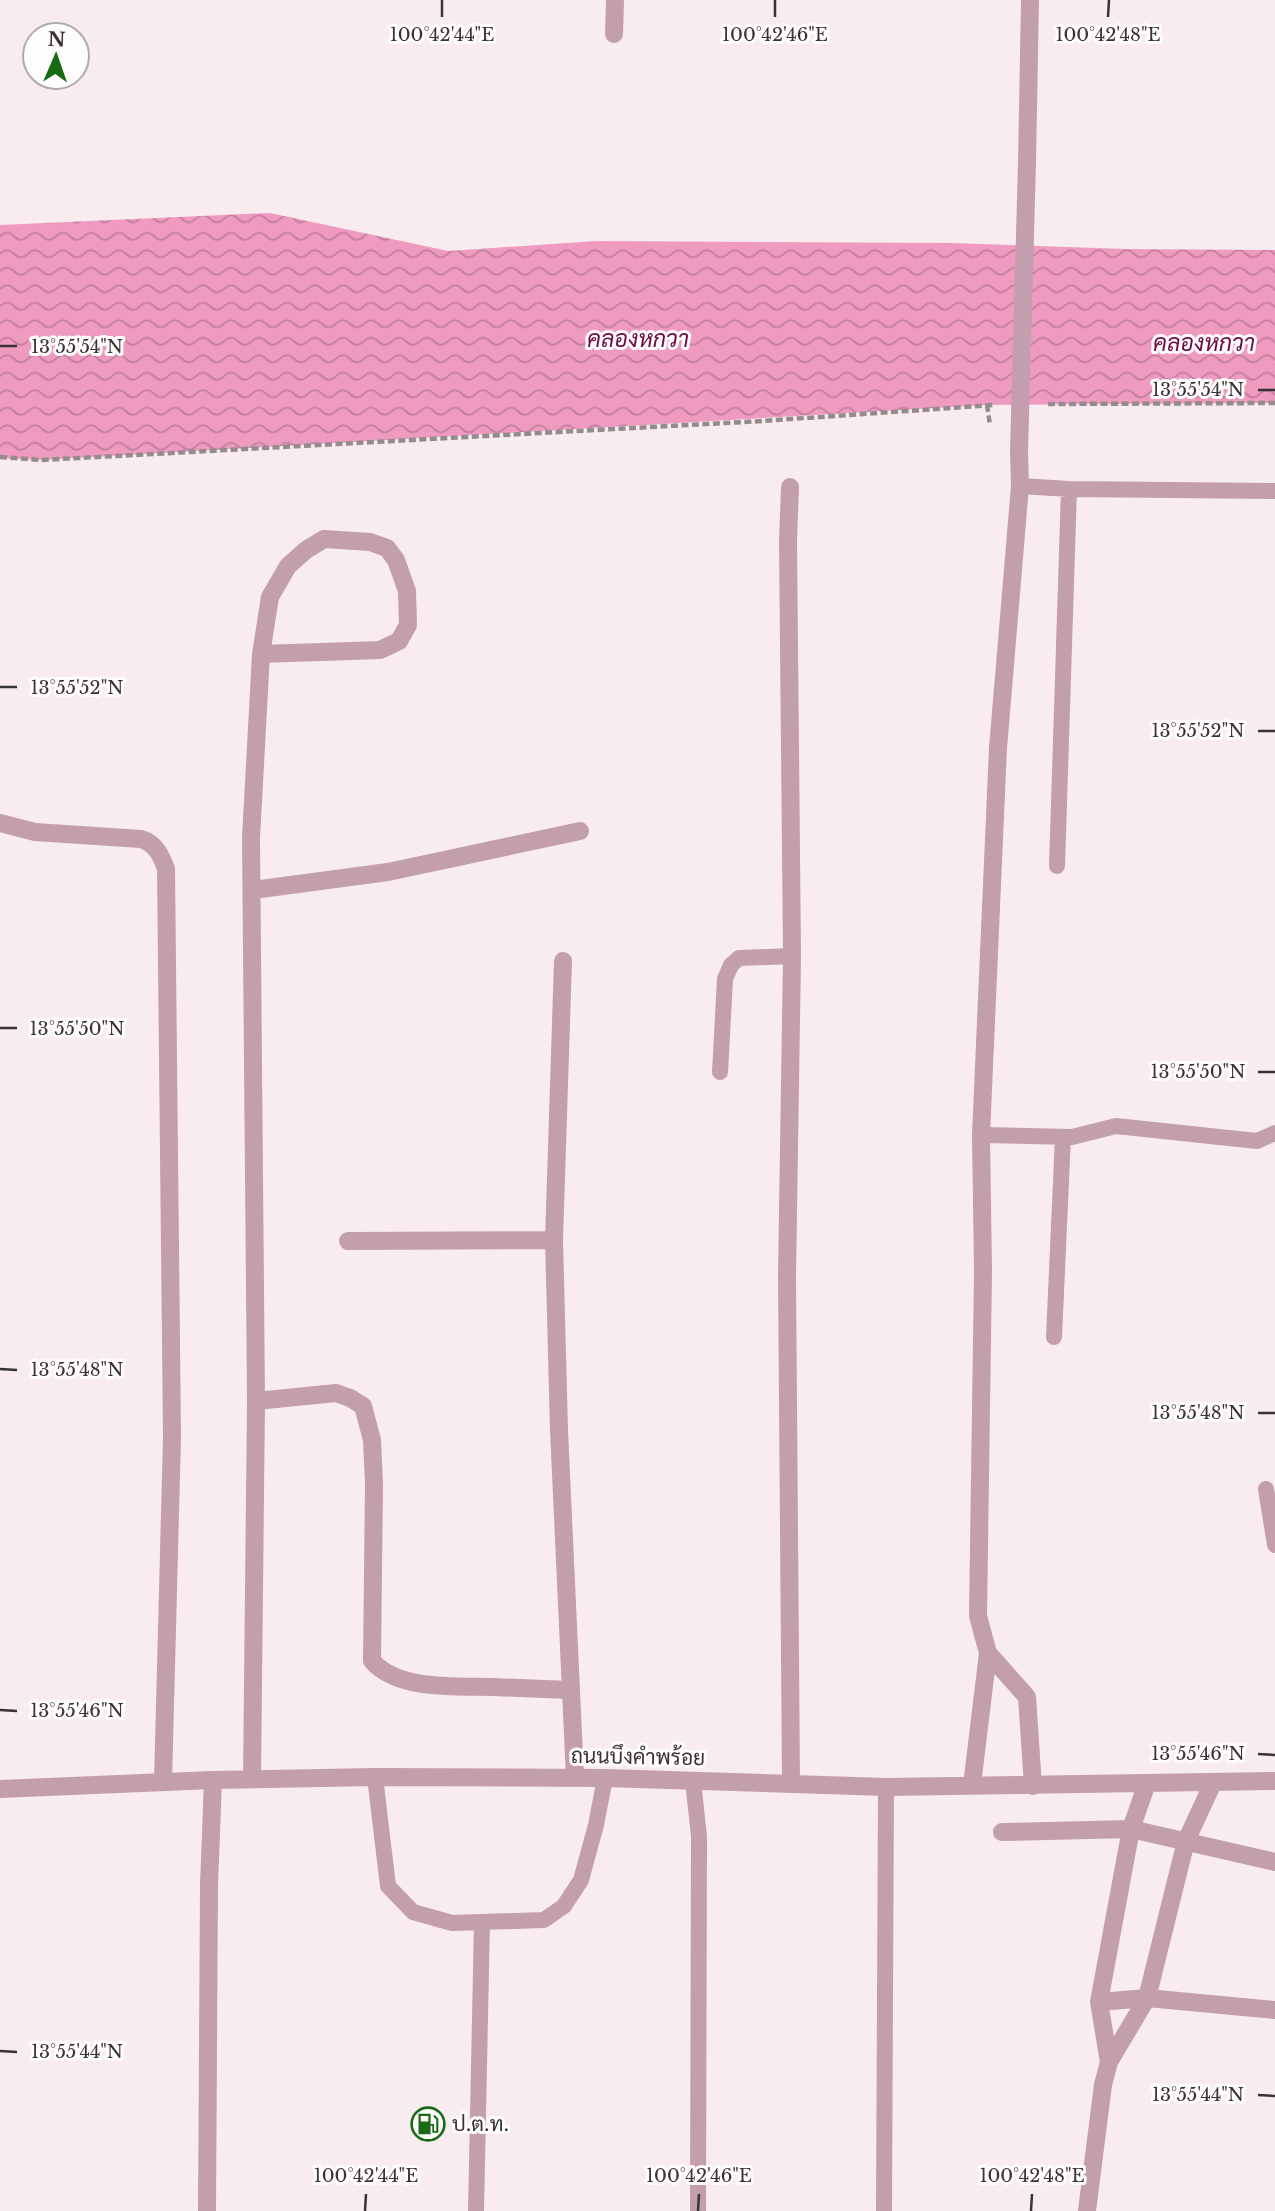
<svg xmlns="http://www.w3.org/2000/svg" width="1275" height="2211" viewBox="0 0 1275 2211" font-family="'Libre Baskerville',Sarabun,serif">
  <defs>
    <pattern id="water-waves" width="16" height="10" patternUnits="userSpaceOnUse" patternTransform="scale(1.75)"><rect width="16" height="10" fill="#ee9bbf"/><path d="M0 5q4-4 8 0t8 0" fill="none" stroke="#c27f9c"/></pattern>
  </defs>
  <rect width="100%" height="100%" fill="#f9ecf1"/>
  <path fill="url(#water-waves)" d="M270,213l178,38 149,-10 354,2 176,6 148,1v153l-288,2 -945,55 -42,-2v-233z"/>
  <g fill="none" stroke-linecap="round" stroke-linejoin="round">
    <path stroke="#948b8f" stroke-width="4.5" stroke-dasharray="7 3.5" stroke-linecap="butt" d="M1048,404l227,-1
      M987,405l3,20
      M0,457l42,3 720,-39 232,-16"/>
    <path stroke="#c39ead" stroke-width="16" d="M1020,486l49,3 206,2
      M1057,866l12,-377
      M720,1072l5,-93 6,-14 8,-7 53,-2
      M981,1135l91,2 44,-11 141,15 18,-8
      M1054,1337l9,-200
      M1266,1489l9,56
      M375,1777l13,109 25,26 39,11 92,-3 20,-14 17,-26 15,-55 9,-47
      M693,1781l6,55 -1,375
      M476,2211l6,-289
      M884,2211l2,-424"/>
    <path stroke="#c39ead" stroke-width="18" d="M614,34l1,-34
      M1027,163l3,-163
      M790,487l-2,54 4,415 -5,320 4,507
      M0,823l35,9 106,7c14,4 20,16 25,30l6,568 -9,345
      M253,890l135,-18 192,-41
      M563,961l-9,279 5,190 16,348
      M348,1241l206,-1
      M256,1401l80,-8 14,5 13,8 9,34 2,44 -2,177c27,30 84,25 121,26 26,1 51,2 77,3
      M988,1653l39,44 6,89
      M252,1779l4,-378 -5,-563 10,-184 9,-57 18,-31 18,-16 18,-11 46,3 17,6 9,12 11,31 1,34 -9,16 -19,9 -119,4
      M972,1785l16,-132 -10,-37 5,-345 -2,-136 17,-387 22,-262 -1,-34
      M0,1789l213,-9 162,-3 230,1 281,9 389,-6
      M1002,1832l129,-3 144,33
      M1099,2002l48,-4 128,12
      M1109,2062l-10,-60 32,-173 16,-46
      M207,2211l2,-326 4,-105
      M1087,2211l16,-126 6,-23 38,-64 39,-157 27,-58"/>
    <path stroke="#c39ead" stroke-width="18" d="M1019,452l8,-289"/>
  </g>
  <path fill="none" stroke="#383335" stroke-width="2.5" d="M442,17v-17M775,17v-17M1108,17l1,-17M0,346h17M1258,390h17M0,687h17M1258,731h17M0,1028h17M1258,1072h17M0,1369l17,1M1258,1413h17M0,1710l17,1M1258,1754l17,1M0,2051l17,1M1258,2095l17,1M365,2211l1,-17M698,2211l1,-17M1031,2211l1,-17"/>
  <defs>
    <symbol id="fuel-ring" viewBox="-11 -11 22 22"><circle r="9.5" fill="#fffcfd" stroke="#176b12" stroke-width="1.5"/><path d="M-5.5-6h7V0h2V4h1.3V-2.5L3-4.5l.8-.8L6-3V5H2.5V1h-1V6h-7ZM-4.2-4.7v3.2H.2V-4.7Z" fill="#176b12"/></symbol>
  </defs>
  <g fill-rule="evenodd">
    <use href="#fuel-ring" x="409" y="2105" width="38" height="38"/>
  </g>
  <g text-anchor="middle" stroke-width="6" stroke-linejoin="round" paint-order="stroke">
    <g font-size="21" fill="#383335" stroke="#fffcfd">
      <text transform="translate(638 1757) rotate(1)" y="7">ถนนบึงคำพร้อย</text>
    </g>
    <g font-size="21" fill="#383335" stroke="#fffcfd" text-anchor="start">
      <text x="452" y="2131">ป.ต.ท.</text>
    </g>
    <g font-size="23" font-style="italic" fill="#6e0b44" stroke="#fffcfd">
      <text x="638" y="347">คลองหกวา</text>
      <text x="1204" y="351">คลองหกวา</text>
    </g>
  </g>
  <g font-size="18" text-anchor="middle" fill="#383335" stroke="#fffcfd" stroke-width="6" stroke-linejoin="round" paint-order="stroke">
    <text x="442" y="41">100°42'44"E</text>
    <text x="775" y="41">100°42'46"E</text>
    <text x="1108" y="41">100°42'48"E</text>
    <text x="77" y="353">13°55'54"N</text>
    <text x="1198" y="396">13°55'54"N</text>
    <text x="77" y="694">13°55'52"N</text>
    <text x="1198" y="737">13°55'52"N</text>
    <text x="77" y="1035">13°55'50"N</text>
    <text x="1198" y="1078">13°55'50"N</text>
    <text x="77" y="1376">13°55'48"N</text>
    <text x="1198" y="1419">13°55'48"N</text>
    <text x="77" y="1717">13°55'46"N</text>
    <text x="1198" y="1760">13°55'46"N</text>
    <text x="77" y="2058">13°55'44"N</text>
    <text x="1198" y="2101">13°55'44"N</text>
    <text x="366" y="2182">100°42'44"E</text>
    <text x="699" y="2182">100°42'46"E</text>
    <text x="1032" y="2182">100°42'48"E</text>
  </g>
  <g transform="translate(56 56) rotate(2)"><circle r="33" fill="#fffcfd" stroke="#afacad" stroke-width="2"/>
  <path d="M0-5L12 26L0 18L-12 26Z" fill="#176b12"/>
  <text y="-10" font-size="19" font-weight="bold" text-anchor="middle" fill="#383335">N</text>
  </g>
</svg>
